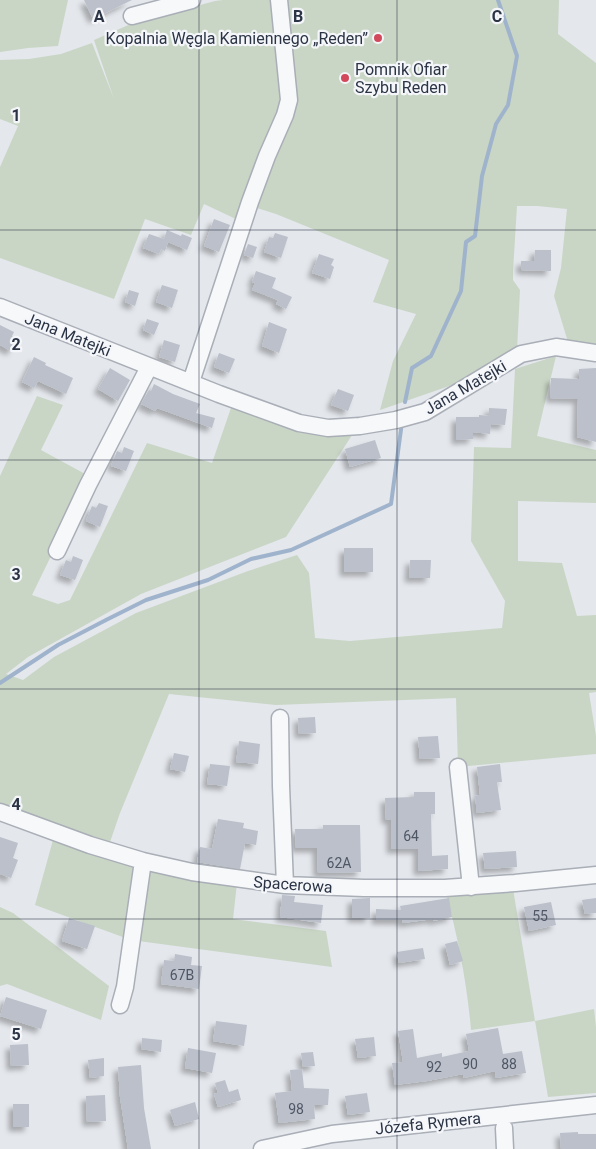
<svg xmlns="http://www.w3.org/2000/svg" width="596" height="1149" viewBox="0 0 596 1149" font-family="Roboto,sans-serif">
  <defs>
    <filter id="shadow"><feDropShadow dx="-4.5" dy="4.5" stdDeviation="2.5" flood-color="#0004"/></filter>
  </defs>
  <rect width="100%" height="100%" fill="#e4e7ec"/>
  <path fill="#c9d6c5" d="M0,0h68l-10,46 -30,2 -28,4z
    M223,0h336l-1,34 38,29v283l-28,-4 -14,-46 7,-28 6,-59 -30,-3h-20l-4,65v9l7,10 -3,60 -62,34 -75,26 13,-49 23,-47 -43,-12 16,-42 -113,-46 -19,-6 19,-56 -38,68 -34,-16 -13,31 -46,-16 -31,80 -114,-41v-91l18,-41 -18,-7v-59l29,-1 32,-5 31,-11 22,56 -20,-59 39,-17 82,-22z
    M556,356l-19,80 59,14v53l-78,-2v60l44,2 15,53 19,-1v77l-7,1 7,43v18l-138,13 -2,-69 -180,7 -107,-11 -49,119 -10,29 -110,-37v-329l37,-80 26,9 -22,45 46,25 -35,79 -20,41 26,9 12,-4 77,-157 65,20 20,-58 87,30 35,-3 -68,105 -145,57 -113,63 -22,17 17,6 31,-23 82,-44 112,-42 49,-16 12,18 6,65 35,3 152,-13 3,-27 -34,-60 3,-94 37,1 4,-79z
    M53,840l184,43 -4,36 93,12 6,36 -201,-27 -96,-35z
    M513,889l22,132 59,-12 2,18v66l-48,4 -13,-76 -64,9c-4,-47 -13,-92 -25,-137z
    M0,907l13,6 96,73 -8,34 -94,-36 -7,2z"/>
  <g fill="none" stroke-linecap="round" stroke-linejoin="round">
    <path stroke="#9fb4cc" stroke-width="4" d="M405,402l7,-34 19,-12 30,-65 5,-49 9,-6 7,-60 14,-52 12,-19 9,-49 -19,-56
      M0,683l58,-38 48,-25 40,-20 62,-20 43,-21 40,-9 100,-46 11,-82"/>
  </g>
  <path fill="#bbc0ca" filter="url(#shadow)" d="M84,0h48l-39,19z
    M214,219l16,6 -11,27 -15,-6z
    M167,230l14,6 1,-2 10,4 -5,12 -19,-8 -3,9 -4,-2 -2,5 -16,-6 6,-14 15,5z
    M275,233l13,4 -7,21 -17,-6 5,-15 4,1z
    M248,244l9,3 -4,11 -9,-3z
    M535,250h16v21l-30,-1v-9h13z
    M319,254l15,5 -3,6 3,2 -4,12 -18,-6z
    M256,271l20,7 -4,10 20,9 -6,12 -10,-5 2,-4 -26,-10 3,-7 -3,-1z
    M162,285l16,5 -6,18 -16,-6z
    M129,290l10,3 -4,13 -10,-4z
    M147,319l12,4 -5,12 -11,-5z
    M269,322l18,7 -8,24 -17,-7z
    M0,325l14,7 -2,4 6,3 -7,12 -11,-6z
    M164,340l16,5 -5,17 -16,-5z
    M219,353l16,6 -6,14 -15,-6z
    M34,357l12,6 -1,2 28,13 -7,16 -28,-13 -4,7 -12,-6z
    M110,368l20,12 -12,21 -20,-12z
    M596,368v74l-19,-5 1,-38 -28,-1 1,-20 28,1v-10z
    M154,384l19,10 27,10 -4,9 19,5 -3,10 -55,-20 -2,3 -14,-7 8,-14 2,1z
    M338,389l16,6 -6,16 -17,-6z
    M489,408l18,1 -2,16 -14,-1 -1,10 -17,-2v7l-17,1v-23h23v-2l10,1z
    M375,440l6,18 -31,9 -5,-18z
    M124,447l10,4 -8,20 -15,-5 6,-15 5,2z
    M99,503l9,3 -8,21 -14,-6 6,-15 4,2z
    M344,548h29v24h-29z
    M73,556l10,4 -8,20 -15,-5 6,-15 5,2z
    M410,560h21l-1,18h-21z
    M315,717l1,16 -17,1 -1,-16z
    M438,736l2,22 -20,1 -2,-22z
    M239,741l21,3 -2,20 -22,-2z
    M174,753l15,3 -4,16 -15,-3z
    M210,764l20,2 -3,20 -20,-2z
    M500,764l2,18h-5l4,28 -24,3 -2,-17 5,-1 -3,-28z
    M414,792h21v22h-4l1,42 16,-1v14l-30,2v-22h-27v-30l-5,1 -1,-22 29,-1z
    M218,819l26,4 -1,5 15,3 -2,14 -11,-2 -5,26 -43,-7 3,-15 12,2z
    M323,825h37l1,47 -43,1 -1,-25h-21l-1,-19h28z
    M0,837l18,6 -5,15 5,2 -7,18 -11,-4z
    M516,851l1,16 -32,2 -2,-16z
    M282,895l13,1 -1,6 29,3 -2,18 -41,-6z
    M370,898v20h-18v-19z
    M449,898l3,19 -19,4v-2l-30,4 -1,-3h-26v-11l25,1 -1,-4z
    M596,898v15l-11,1 -3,-14z
    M551,902l5,23 -27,6 -5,-24z
    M69,918l26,8 -8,23 -25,-8z
    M457,941l6,20 -13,4 -5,-21z
    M423,948l2,11 -26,4 -2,-11z
    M175,954l17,3 -1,8 11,1 -3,23 -38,-5 3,-24 10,1z
    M6,997l41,13 -6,19 -41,-13z
    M216,1021l31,4 -3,21 -31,-5z
    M498,1028l5,26 19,-3 4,22 -30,5 -1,-7 -31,7 -1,-4 -36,7 -32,4 -3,-22 11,-1 -5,-31 15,-2 4,29 25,-5v4l27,-6 -3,-17z
    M374,1037l2,19 -18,2 -3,-19z
    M142,1038l20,2 -1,12 -20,-3z
    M28,1044l1,21 -18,1 -1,-21z
    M188,1048l28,5 -4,20 -27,-5z
    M313,1052l2,14 -12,1 -2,-14z
    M104,1058v18l-14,2 -2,-18z
    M141,1065l3,43 7,41h-23l-8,-52 -2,-30z
    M302,1069l2,19 25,1 -1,16h-14l1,14 -36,4 -4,-30 17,-2 -2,-21z
    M225,1080l4,12 9,-3 3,11 -23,7 -4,-13 4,-1 -3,-10z
    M367,1093l3,19 -22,3 -3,-19z
    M105,1095l1,26 -19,1 -1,-26z
    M195,1102l4,17 -24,7 -5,-16z
    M13,1104h16v23h-16z
    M578,1132v2h18v15h-35l-1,-16z"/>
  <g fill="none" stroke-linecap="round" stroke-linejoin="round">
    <defs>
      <path id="minor" d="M132,16l60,-16
        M0,307l219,87 80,29 29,5 32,-2 36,-6 29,-8 96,-58 35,-7 40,6
        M191,382l59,-180 17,-46 18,-41 4,-15 -10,-100
        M57,551l31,-66 61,-118
        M280,718l1,68 4,99
        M458,767l13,120
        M0,812l90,33 53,16 49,11 93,13 79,3h81l70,-5 81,-8
        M120,1005l5,-18 18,-126
        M504,1128l1,21
        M262,1149l70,-15 264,-29"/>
    </defs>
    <use href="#minor" stroke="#a9aeb7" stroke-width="19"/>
    <use href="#minor" stroke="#f7f8fa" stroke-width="16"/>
  </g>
  <path fill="none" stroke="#2b3445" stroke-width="1" stroke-opacity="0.55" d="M199,0v1149M397,0v1149M0,230h596M0,460h596M0,689h596M0,919h596"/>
  <g fill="#d1495b" stroke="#f4f6f9" stroke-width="2">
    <circle cx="378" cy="38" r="5"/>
    <circle cx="345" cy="78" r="5"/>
  </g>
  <g text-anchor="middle" stroke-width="4.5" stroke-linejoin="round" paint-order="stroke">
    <g font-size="14" fill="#4f5766">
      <text x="411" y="841">64</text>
      <text x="339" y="868">62A</text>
      <text x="540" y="921">55</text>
      <text x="182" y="980">67B</text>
      <text x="470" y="1069">90</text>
      <text x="509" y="1069">88</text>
      <text x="434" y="1072">92</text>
      <text x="296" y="1114">98</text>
    </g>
    <g font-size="16" fill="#2b3445" stroke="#f4f6f9" text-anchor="end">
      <text x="368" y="44">Kopalnia Węgla Kamiennego „Reden”</text>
      <text x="355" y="75" text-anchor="start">Pomnik Ofiar<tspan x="355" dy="18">Szybu Reden</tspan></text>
    </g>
    <g font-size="16" fill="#2b3445" stroke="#f4f6f9">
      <text transform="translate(68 334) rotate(22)" y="6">Jana Matejki</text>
      <text transform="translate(465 387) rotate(-30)" y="6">Jana Matejki</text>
      <text transform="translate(293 884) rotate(4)" y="6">Spacerowa</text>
      <text transform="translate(428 1123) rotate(-6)" y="6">Józefa Rymera</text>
    </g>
  </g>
  <g font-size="16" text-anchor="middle" font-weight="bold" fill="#2b3445" stroke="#f4f6f9" stroke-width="4.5" stroke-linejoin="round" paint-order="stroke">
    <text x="99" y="22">A</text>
    <text x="298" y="22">B</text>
    <text x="497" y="22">C</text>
    <text x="16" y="121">1</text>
    <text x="16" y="350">2</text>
    <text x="16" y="580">3</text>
    <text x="16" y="810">4</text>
    <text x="16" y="1040">5</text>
  </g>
</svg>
